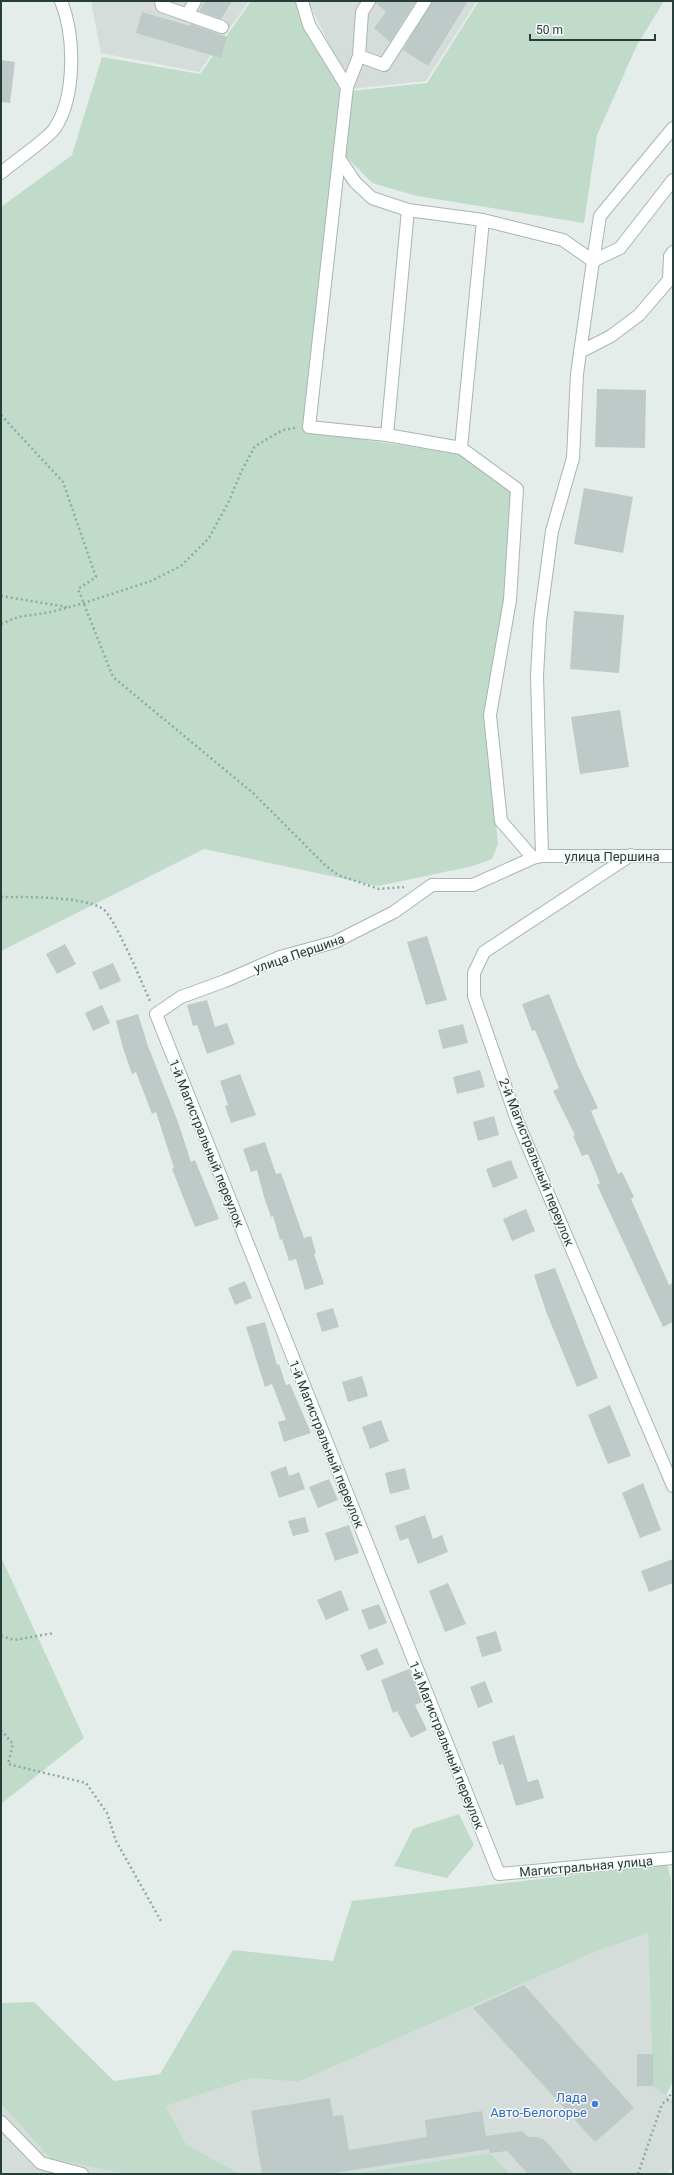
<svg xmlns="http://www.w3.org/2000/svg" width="674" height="2175" viewBox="0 0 674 2175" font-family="Roboto,sans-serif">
  <rect width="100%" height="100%" fill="#e5edea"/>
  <path fill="#d4ddd9" d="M91,1h158l-50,71 -98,-19z
    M308,1h169l-51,80 -75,8z
    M648,1933l5,153 20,14v67l-6,7h-157l-20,-21 -141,21h-109l-54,-30 -20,-38 85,-28 47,4 292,-128z
    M1,2104l50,55 75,15h-125z"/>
  <path fill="#c1dbcb" d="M251,1h48l44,87 -37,343 154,23 52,35 -7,110 -19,116 12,129 -6,15 -19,7 -95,20 -174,-37 -203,102v-744l71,-52 30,-98 98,17z
    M479,1h185l-27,44 -40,90 -13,88 -167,-27 -45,-13 -28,-29 7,-63 76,-8z
    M1,1557l83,181 -83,66z
    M459,1814l15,31 -27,33 -53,-12 19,-37z
    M667,1864l4,15 1,204 -6,13 -13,-10 -5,-153 -58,21 -292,128 -47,-4 -85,28 20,38 54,30h-114l-75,-15 -50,-55v-101l33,-1 80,79 46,-7 73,-124 100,11 19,-60z
    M490,2153l20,21h-161z"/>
  <path fill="#becac7" d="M205,1h27l-11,18 -22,-8z
    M376,1h40l-26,41 -16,-14 12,-16 -10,-9z
    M432,1h36l-40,65 -25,-16z
    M142,12l48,14 1,-2 36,13 -6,21 -85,-25z
    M1,60l14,2 -5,41 -9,-1z
    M597,389l49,1 -1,58 -50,-1z
    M584,488l49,9 -10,56 -49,-9z
    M574,611l50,4 -5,58 -49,-4z
    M620,710l9,57 -49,7 -9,-57z
    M427,936l20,64 -21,5 -19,-63z
    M65,944l11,20 -19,10 -11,-20z
    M113,963l8,18 -21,9 -8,-18z
    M549,994l29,72 20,42 -7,3 27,63 4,-2 12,25 -3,2 38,86 4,-2v39l-10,5 -66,-142 3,-2 -12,-29 -6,2 -9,-20 2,-1 -22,-44 6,-3 -24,-58 -3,1 -10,-27z
    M207,1000l8,27 12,-4 8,21 -28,10 -10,-29 -4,1 -6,-21z
    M102,1005l8,18 -17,8 -8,-18z
    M138,1014l10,32 30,76 13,40 4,-2 24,59 -24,8 -23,-58 2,-1 -18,-56 -4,2 -16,-42 -4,2 -9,-26 -7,-27z
    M463,1024l5,19 -25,6 -5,-19z
    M480,1070l5,17 -28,7 -4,-17z
    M240,1074l16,41 -25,8 -6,-17 3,-1 -8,-24z
    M494,1116l5,19 -21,6 -5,-19z
    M265,1142l11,32 5,-1 23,65 7,-2 5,17 -2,1 10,30 -19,6 -9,-31 -7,2 -7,-22 -2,1 -7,-24 -2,1 -7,-20 -7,-27 -6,2 -8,-23z
    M511,1160l7,18 -25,10 -7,-19z
    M526,1209l9,22 -23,10 -9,-22z
    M555,1268l43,110 -21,9 -30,-73 -13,-39z
    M245,1281l7,17 -17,7 -7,-17z
    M333,1308l6,19 -17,5 -6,-19z
    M265,1322l12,43 2,-1 7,21 4,-1 21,49 -27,9 -6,-20 8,-2 -14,-36 -7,3 -19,-60z
    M362,1376l6,20 -20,6 -6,-20z
    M610,1405l21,51 -23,8 -20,-49z
    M381,1420l8,21 -19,8 -8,-22z
    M286,1466l3,10 10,-4 6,17 -26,9 -9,-26z
    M405,1468l5,21 -20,5 -5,-21z
    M329,1479l9,21 -20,8 -9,-21z
    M643,1483l18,47 -21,8 -18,-45z
    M425,1515l8,24 9,-4 6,17 -30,12 -10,-26 -8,3 -5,-15z
    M305,1517l4,15 -16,4 -5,-15z
    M349,1525l10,28 -24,8 -10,-28z
    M673,1559v24l-24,9 -8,-21z
    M448,1583l18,41 -21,8 -16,-41z
    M341,1590l8,20 -23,10 -9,-20z
    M379,1604l8,19 -18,7 -8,-20z
    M496,1631l6,20 -20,6 -6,-20z
    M377,1648l7,16 -17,7 -7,-16z
    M409,1669l13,33 -7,3 12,25 -16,8 -14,-27 -4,2 -12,-33z
    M485,1681l8,21 -15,6 -8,-21z
    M514,1735l14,47 10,-3 6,19 -28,8 -13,-42 -4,1 -7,-23z
    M524,1985l110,123 -39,34 -122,-134z
    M637,2054h16v32h-16z
    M330,2098l3,18 10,-1 6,35 78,-13 -2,-17 57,-9 4,25 36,-5 6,6h8l9,3 29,34h-46l-21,-23 -17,2 -1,-4 -161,25h-66l-11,-63z"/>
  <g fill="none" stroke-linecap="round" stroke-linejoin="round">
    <defs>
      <path id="minor" d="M161,1l1,5 60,21
        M302,1l7,24 38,62
        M369,1l-7,11 -3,44 -12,31 -8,71 16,24 17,16 36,12 75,10 80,20 30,21 -16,113 -4,84 -21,73 -12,90 -3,55 5,180
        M187,15l8,-14
        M359,56l25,9 41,-64
        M339,158l-30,269 78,8 74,13 56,41 -7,111 -20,115 11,106 32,37
        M1,173c11,-10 48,-35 54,-45 21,-32 20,-93 6,-127
        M593,261l7,-45 73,-88
        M593,261l27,-13 53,-68
        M669,280l1,-24 3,-4
        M580,352l31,-16 28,-21 30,-35 4,-3
        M387,435l21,-225
        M461,448l22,-228
        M631,855l-147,97 -10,21v23l44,127 155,363
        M673,856h-131l-9,2 -60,27h-41l-38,27 -59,30 -55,15 -55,24 -44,16 -25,17 343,860 174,-16
        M1,2122l40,41 41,11"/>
    </defs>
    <use href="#minor" stroke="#a8b5b1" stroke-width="14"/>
    <path stroke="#89ada6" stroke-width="2.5" stroke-dasharray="2 3" stroke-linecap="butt" d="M1,415l62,67 33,95 -18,12 35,88 140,116 72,72 13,10 41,14 25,-2
      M1,596l66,11
      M1,624l17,-7 33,-5 33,-9 67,-22 30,-15 28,-28 20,-37 12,-29 14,-26 28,-16 12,-2
      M1,897c25,0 82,-1 102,12 11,7 40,76 47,92
      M1,1636l13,4 40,-7
      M1,1730l12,14 -5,20 78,19 21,30 9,28 45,80
      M667,2100l6,2
      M638,2174l24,-70 5,-4 6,-9"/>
    <use href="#minor" stroke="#fff" stroke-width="12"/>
  </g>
  <circle fill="#3f7fe0" stroke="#f6f9f8" stroke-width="1.5" cx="595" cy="2104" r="4"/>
  <g text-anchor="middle" stroke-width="3" stroke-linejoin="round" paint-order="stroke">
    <g font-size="13" fill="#263d39" stroke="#f6f9f8">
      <text x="612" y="861">улица Першина</text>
      <text transform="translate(299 953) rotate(-19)" y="5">улица Першина</text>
      <text transform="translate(207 1143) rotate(68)" y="5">1-й Магистральный переулок</text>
      <text transform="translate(537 1162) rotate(68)" y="5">2-й Магистральный переулок</text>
      <text transform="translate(327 1444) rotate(68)" y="5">1-й Магистральный переулок</text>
      <text transform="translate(447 1745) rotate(68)" y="5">1-й Магистральный переулок</text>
      <text transform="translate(586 1866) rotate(-5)" y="5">Магистральная улица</text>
    </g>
    <g font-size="13" fill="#366cbe" stroke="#f6f9f8" text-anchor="end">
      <text x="587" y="2102">Лада<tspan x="587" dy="15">Авто-Белогорье</tspan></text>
    </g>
  </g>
  <rect width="674" height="2175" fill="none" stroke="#263d39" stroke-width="4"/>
  <path d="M530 34v6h125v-6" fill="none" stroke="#263d39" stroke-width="2"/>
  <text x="536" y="34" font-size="12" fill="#263d39" stroke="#f6f9f8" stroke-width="3" paint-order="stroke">50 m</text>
</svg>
